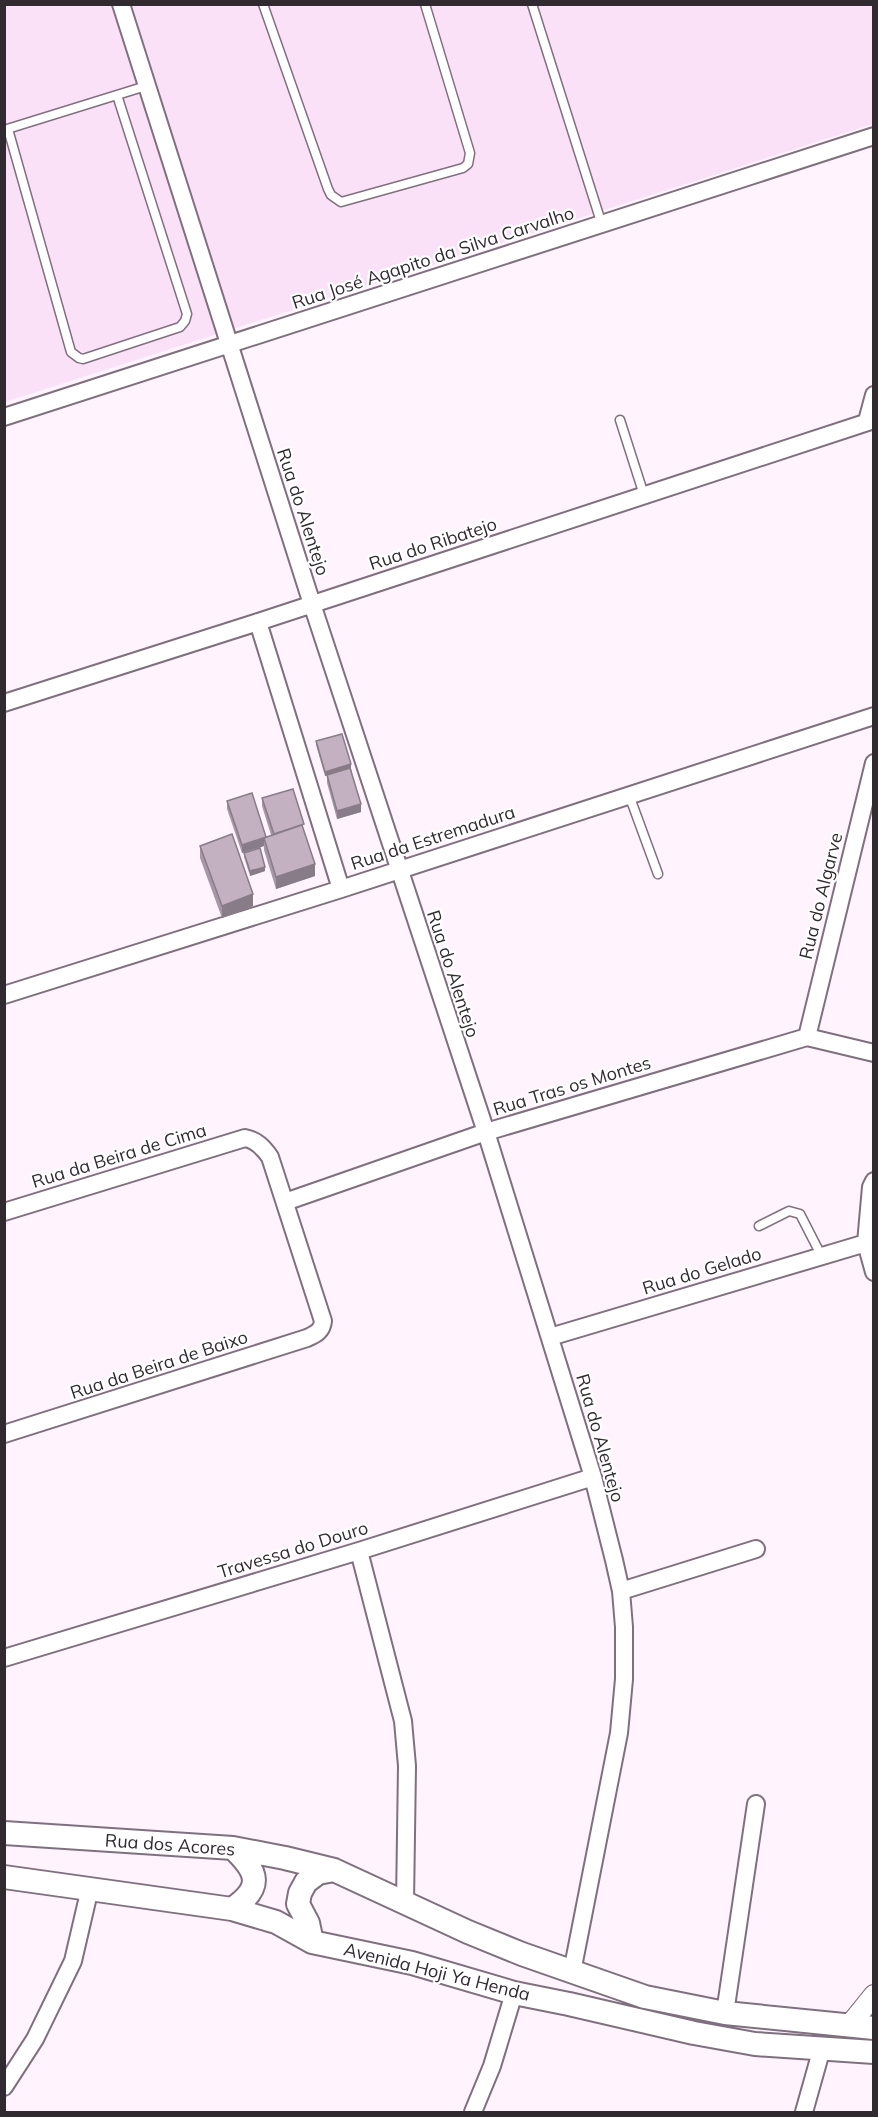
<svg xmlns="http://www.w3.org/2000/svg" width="878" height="2117" viewBox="0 0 878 2117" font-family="Mulish,sans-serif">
  <rect width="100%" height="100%" fill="#fff3fe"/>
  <path fill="#fae1f8" d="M5,5h868v119l-868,278z"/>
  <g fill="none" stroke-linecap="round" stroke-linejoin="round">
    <defs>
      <path id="service" d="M263,4l65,185 3,6 10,7 122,-34 5,-4 2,-11 -45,-149
        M532,4l70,221
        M8,129l63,223 8,6 4,1 97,-32 5,-6 2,-7 -70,-219
        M4,130l142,-44
        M620,420l24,75
        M629,795l29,79
        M759,1226l30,-15 11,3 21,41"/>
      <path id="minor" d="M121,4l191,600 174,528 107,345 21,83 7,31 3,36v52l-5,54 -47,239
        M4,417l870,-281
        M867,421l7,-26
        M258,622l83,267
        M4,703l254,-81 616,-202
        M4,995l337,-106 533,-173
        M807,1037l67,-274
        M874,1181l-3,6 -5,56 8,29
        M285,1202l201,-70 321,-95 67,16
        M4,1212l241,-74c11,2 18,9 25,19l53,164c-1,10 -7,13 -16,17l-303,96
        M550,1337l316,-94
        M359,1551l44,170 4,45 -2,137
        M621,1591l135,-42
        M4,1658l355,-107 234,-74
        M725,2013l31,-209
        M4,2087l31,-48 38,-78 17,-73
        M473,2112l19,-46 22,-73
        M804,2112l18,-64"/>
      <path id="tertiary" d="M849,2026l25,-31"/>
      <path id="secondary" d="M4,1833l229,15 52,10 49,12 134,62 54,22 123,43 80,16 149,15
        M4,1877l228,32 44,13 36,20 100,21 102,30 55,11 125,29 61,11 119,8
        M232,1909c32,-22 26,-37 1,-61
        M312,1942l-4,-19 -10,-19 2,-11 6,-11 12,-9 16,-3"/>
    </defs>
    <use href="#service" stroke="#80707f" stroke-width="11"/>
    <use href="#minor" stroke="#80707f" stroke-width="20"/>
    <use href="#tertiary" stroke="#80707f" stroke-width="22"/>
    <use href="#secondary" stroke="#80707f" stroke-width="26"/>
    <use href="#service" stroke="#fff" stroke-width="8"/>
    <use href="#minor" stroke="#fff" stroke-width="16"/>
    <use href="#tertiary" stroke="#fff" stroke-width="20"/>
    <use href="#secondary" stroke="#fff" stroke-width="22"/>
  </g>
  <path fill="#a898a7" d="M316,741l35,27 10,44 -24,7 -10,-36v-7h-2l-9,-31z
    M262,798l42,34 11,44 -39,13 -12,-39v-4l-22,7 -15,-44v-8l39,36 5,-2 -9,-29z
    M200,846l53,60 -31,12 -22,-60z
    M244,853l21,18 -15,5 -6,-19z"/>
  <path fill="#887c88" d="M351,764v4l-26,8v-4z
    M361,804v8l-24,7v-8z
    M264,838v8l-22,7v-8z
    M315,864v12l-39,13v-12z
    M265,867v4l-15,5v-5z
    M253,894v12l-31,12v-12z"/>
  <path fill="#c3b1c2" stroke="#887c88" stroke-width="1.5" d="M342,734l9,30 -26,8 -9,-31z
    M350,768l11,36 -24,7 -10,-36z
    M293,789l11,35 -30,10 -12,-36z
    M252,793l14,44 -24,8 -15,-44z
    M302,825l13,39 -39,13 -12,-39z
    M232,834l21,60 -31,12 -22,-60z
    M260,848l5,19 -15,4 -6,-18z"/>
  <g text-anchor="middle" stroke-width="4.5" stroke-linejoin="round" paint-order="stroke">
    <g font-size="18" fill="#312a31" stroke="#fff">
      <text transform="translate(433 258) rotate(-18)" y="6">Rua José Agapito da Silva Carvalho</text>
      <text transform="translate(303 512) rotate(72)" y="6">Rua do Alentejo</text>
      <text transform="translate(433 544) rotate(-18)" y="6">Rua do Ribatejo</text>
      <text transform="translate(433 838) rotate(-18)" y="6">Rua da Estremadura</text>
      <text transform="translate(821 896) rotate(-76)" y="6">Rua do Algarve</text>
      <text transform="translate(453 974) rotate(72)" y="6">Rua do Alentejo</text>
      <text transform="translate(572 1086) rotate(-17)" y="6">Rua Tras os Montes</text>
      <text transform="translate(119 1156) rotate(-17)" y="6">Rua da Beira de Cima</text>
      <text transform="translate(702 1271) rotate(-17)" y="6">Rua do Gelado</text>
      <text transform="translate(159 1365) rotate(-18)" y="6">Rua da Beira de Baixo</text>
      <text transform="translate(600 1438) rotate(74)" y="6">Rua do Alentejo</text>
      <text transform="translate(293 1550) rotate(-17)" y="6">Travessa do Douro</text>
      <text transform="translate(170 1845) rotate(4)" y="6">Rua dos Acores</text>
      <text transform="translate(437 1972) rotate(14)" y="6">Avenida Hoji Ya Henda</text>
    </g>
  </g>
  <rect width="878" height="2117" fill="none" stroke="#312a31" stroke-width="12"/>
</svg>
